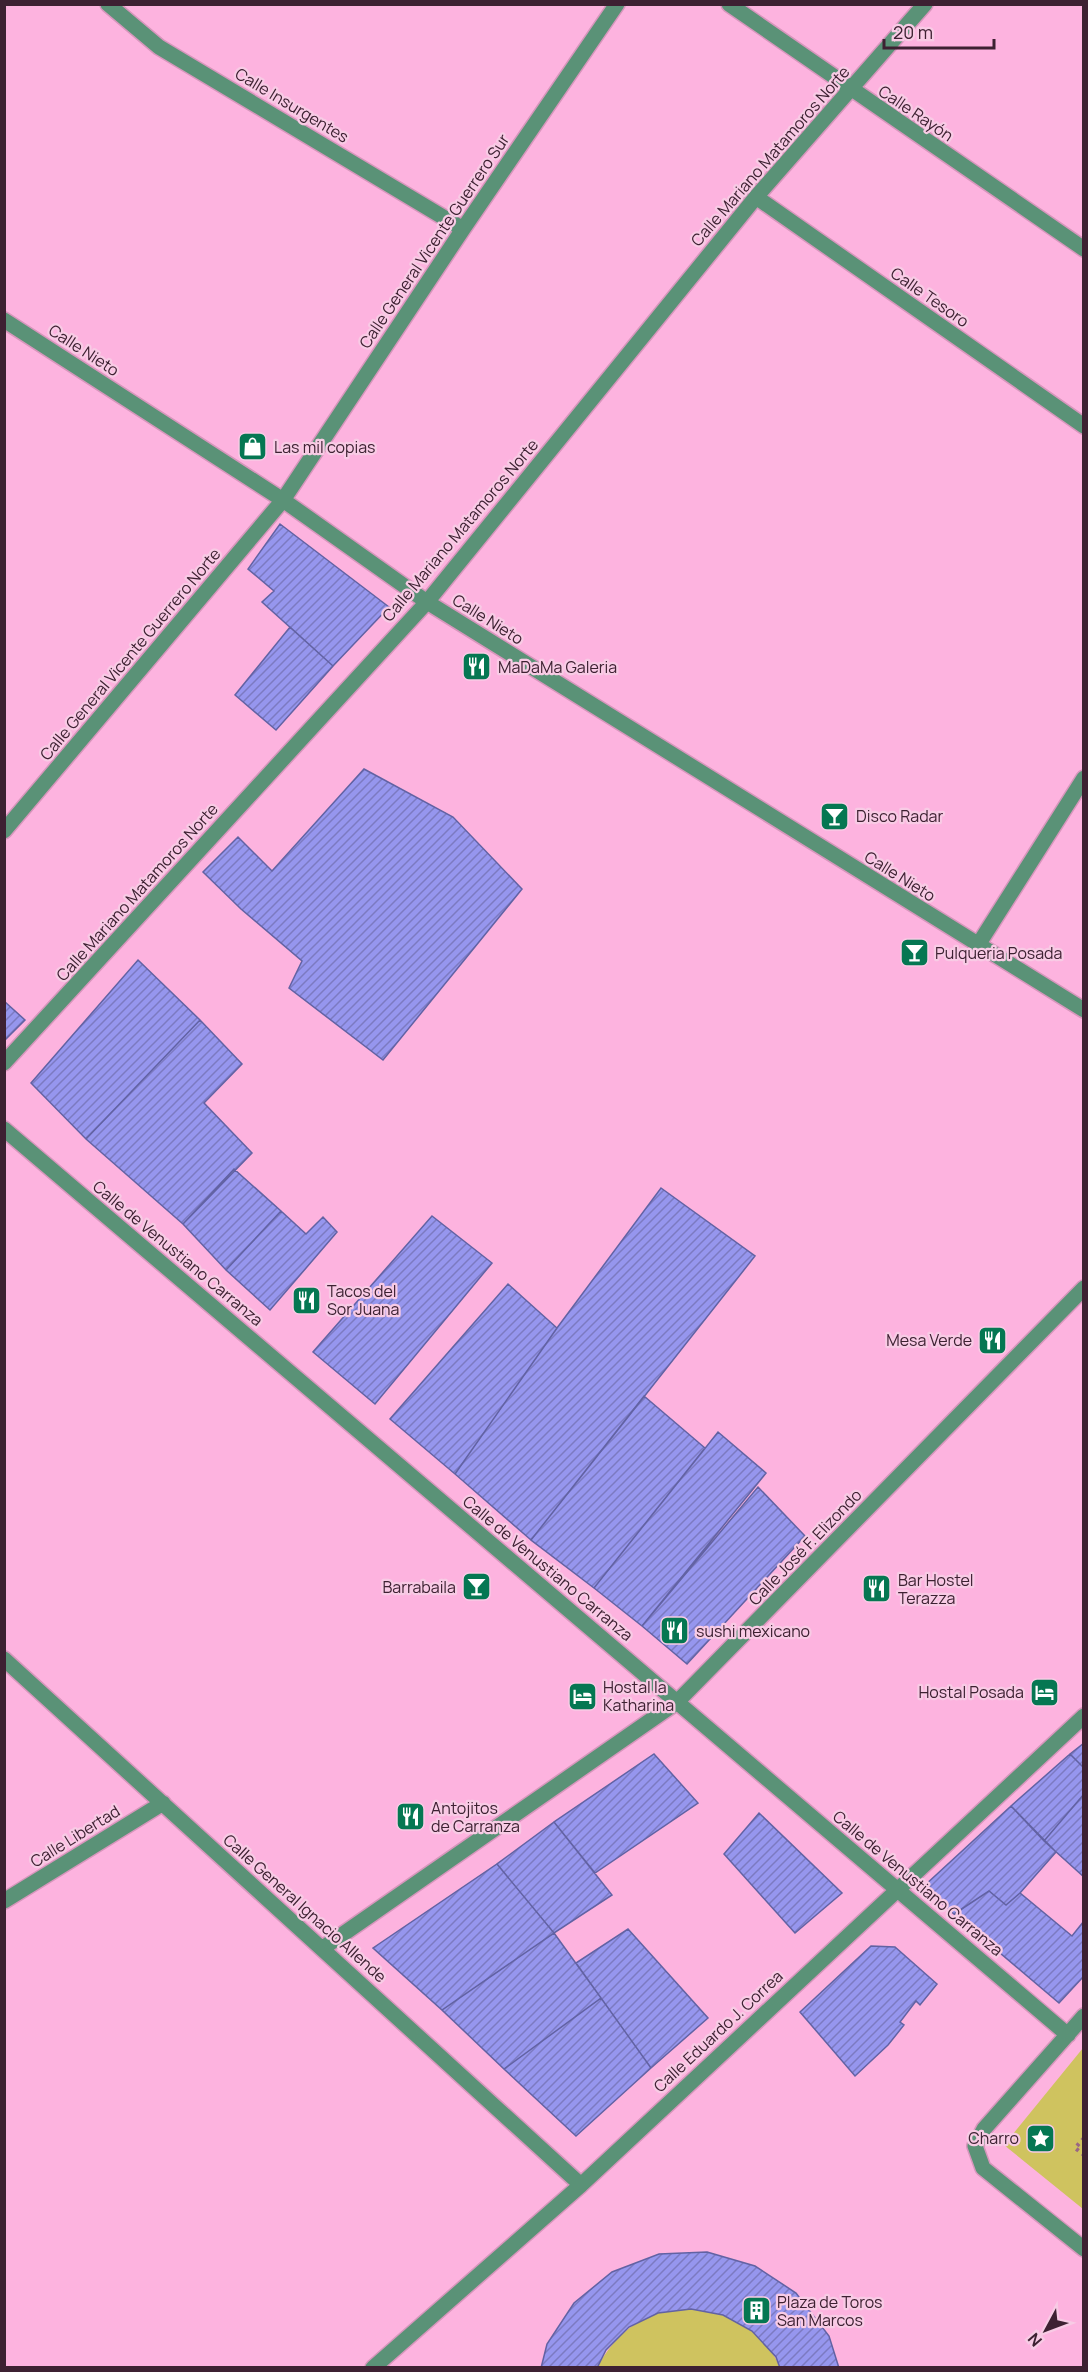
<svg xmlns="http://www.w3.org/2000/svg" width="1088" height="2372" viewBox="0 0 1088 2372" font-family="Manrope,sans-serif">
  <defs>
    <pattern id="building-hatch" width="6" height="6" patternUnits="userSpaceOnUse" patternTransform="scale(1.5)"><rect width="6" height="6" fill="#9696ee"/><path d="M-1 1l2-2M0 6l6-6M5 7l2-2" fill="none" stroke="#7c7ac1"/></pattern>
  </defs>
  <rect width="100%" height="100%" fill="#fdb3df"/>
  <path fill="#cfc35f" d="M1083,2048v161l-79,-64z
    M691,2309c10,2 22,2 32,6 24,8 47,29 57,52l-183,1c13,-25 33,-46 61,-55 10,-3 22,-3 33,-4z"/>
  <path fill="url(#building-hatch)" stroke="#6262a3" stroke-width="1.5" d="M280,524l109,83 -56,59 -71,-64 12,-11 -26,-22z
    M290,627l43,39 -57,64 -41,-35z
    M364,769l89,48 69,72 -139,171 -94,-72 13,-27 -61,-52 -38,-37 35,-35 34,34z
    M138,960l62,60 -114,119 -55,-56z
    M4,1001l21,19 -21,21z
    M200,1020l42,44 -38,39 48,50 -69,71 -97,-85z
    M234,1169l47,42 -55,59 -43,-46z
    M661,1188l94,68 -224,284 -76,-66 102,-146z
    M281,1211l25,23 17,-17 14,15 -67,78 -44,-40z
    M432,1216l60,47 -117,141 -62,-52z
    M508,1284l49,44 -102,146 -65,-55z
    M644,1396l61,52 -111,140 -63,-48z
    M718,1432l48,41 -124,153 -48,-38z
    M758,1487l47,49 -118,128 -45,-38z
    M1084,1743v25l-14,-14z
    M654,1754l44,49 -103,70 -41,-51z
    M1070,1754l14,14v26l-40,47 -33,-35z
    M1084,1794v83l-40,-36z
    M1011,1806l45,46 -36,41 -14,12 -17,-14 -35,23 -31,-27z
    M759,1813l83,80 -47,40 -71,-79z
    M554,1822l58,73 -58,38 -57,-69z
    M497,1864l57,69 -112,77 -69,-62z
    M989,1891l17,14 14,-12 52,43 12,-15v55l-25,27 -105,-89z
    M628,1929l80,89 -57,50 -75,-105z
    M554,1933l47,65 -97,71 -62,-59z
    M871,1946l24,1 42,37 -17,21 -4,-4 -16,21 4,3 -16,20 -33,31 -55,-64z
    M601,1998l50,70 -75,68 -72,-67z
    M707,2252l48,14 41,27 33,43 10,32h-59l-4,-11 -24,-26 -29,-16 -32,-6 -33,4 -29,14 -23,23 -9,18h-56l6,-24 27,-41 38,-31 47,-18z"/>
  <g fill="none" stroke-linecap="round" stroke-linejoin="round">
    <defs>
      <path id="minor" d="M108,4l51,43 304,182
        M729,4l355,245
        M756,197l328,229
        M4,320l279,180 144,102 657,408
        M4,831l279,-331 180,-271 154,-225
        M978,945l106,-167
        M4,1063l423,-461 329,-405 169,-193
        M4,1129l1064,906
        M4,1659l577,526
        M4,1901l159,-98
        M323,1948l354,-246 407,-414
        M1084,2016l-100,113 -9,17 8,22 101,81
        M373,2368l208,-183 503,-469"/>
    </defs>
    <use href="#minor" stroke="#d796bc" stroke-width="18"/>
    <path stroke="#996785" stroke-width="4" stroke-dasharray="3 4.5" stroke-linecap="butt" d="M1084,2138l-9,10 9,7"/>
    <use href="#minor" stroke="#5a9277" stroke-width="15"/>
  </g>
  <defs>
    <symbol id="shop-square" viewBox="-11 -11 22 22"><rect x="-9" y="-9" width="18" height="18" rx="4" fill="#057752" stroke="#f8cbe5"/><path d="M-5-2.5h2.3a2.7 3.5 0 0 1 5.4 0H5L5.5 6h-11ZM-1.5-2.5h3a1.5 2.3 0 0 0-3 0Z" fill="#fff"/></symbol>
    <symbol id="restaurant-square" viewBox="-11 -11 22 22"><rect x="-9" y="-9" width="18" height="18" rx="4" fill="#057752" stroke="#f8cbe5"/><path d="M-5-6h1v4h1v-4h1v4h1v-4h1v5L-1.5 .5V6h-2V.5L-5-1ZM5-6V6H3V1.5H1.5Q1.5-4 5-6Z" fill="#fff"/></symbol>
    <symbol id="bar-square" viewBox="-11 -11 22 22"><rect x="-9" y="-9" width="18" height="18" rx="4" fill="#057752" stroke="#f8cbe5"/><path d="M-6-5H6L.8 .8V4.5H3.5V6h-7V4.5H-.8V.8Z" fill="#fff"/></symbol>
    <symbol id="hotel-square" viewBox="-11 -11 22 22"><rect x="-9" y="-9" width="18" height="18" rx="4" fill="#057752" stroke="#f8cbe5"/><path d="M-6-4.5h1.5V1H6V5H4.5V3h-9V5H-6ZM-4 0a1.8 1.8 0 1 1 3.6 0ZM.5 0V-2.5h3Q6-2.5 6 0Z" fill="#fff"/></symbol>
    <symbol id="sight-square" viewBox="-11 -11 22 22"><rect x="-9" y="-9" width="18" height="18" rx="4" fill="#057752" stroke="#f8cbe5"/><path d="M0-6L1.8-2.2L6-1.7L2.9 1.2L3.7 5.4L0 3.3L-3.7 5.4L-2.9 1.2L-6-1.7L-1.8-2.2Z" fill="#fff"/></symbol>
    <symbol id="building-square" viewBox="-11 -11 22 22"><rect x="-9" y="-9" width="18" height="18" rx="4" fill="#057752" stroke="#f8cbe5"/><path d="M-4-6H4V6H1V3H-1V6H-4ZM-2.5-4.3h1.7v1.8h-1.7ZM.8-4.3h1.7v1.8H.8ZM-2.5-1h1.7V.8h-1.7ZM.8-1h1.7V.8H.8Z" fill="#fff"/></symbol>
  </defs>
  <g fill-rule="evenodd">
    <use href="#shop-square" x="236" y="430" width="33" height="33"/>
    <use href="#restaurant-square" x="460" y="650" width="33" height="33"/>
    <use href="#bar-square" x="818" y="800" width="33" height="33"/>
    <use href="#bar-square" x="898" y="936" width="33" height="33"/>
    <use href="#restaurant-square" x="290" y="1284" width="33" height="33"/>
    <use href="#restaurant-square" x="976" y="1324" width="33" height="33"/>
    <use href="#bar-square" x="460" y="1570" width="33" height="33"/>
    <use href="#restaurant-square" x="860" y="1572" width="33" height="33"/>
    <use href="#restaurant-square" x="658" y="1614" width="33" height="33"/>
    <use href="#hotel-square" x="1028" y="1676" width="33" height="33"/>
    <use href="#hotel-square" x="566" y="1680" width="33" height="33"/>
    <use href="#restaurant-square" x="394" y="1800" width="33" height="33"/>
    <use href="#sight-square" x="1024" y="2122" width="33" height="33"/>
    <use href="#building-square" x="740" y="2294" width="33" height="33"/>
  </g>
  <g text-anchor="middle" stroke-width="4.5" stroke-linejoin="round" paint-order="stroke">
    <g font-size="16" fill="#3d2132" stroke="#f8cbe5">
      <text transform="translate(292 105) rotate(31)" y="6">Calle Insurgentes</text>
      <text transform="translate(916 113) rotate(34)" y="6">Calle Rayón</text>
      <text transform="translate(770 156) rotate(-49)" y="6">Calle Mariano Matamoros Norte</text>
      <text transform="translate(434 241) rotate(-56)" y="6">Calle General Vicente Guerrero Sur</text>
      <text transform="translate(930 297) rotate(35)" y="6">Calle Tesoro</text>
      <text transform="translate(84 350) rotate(33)" y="6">Calle Nieto</text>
      <text transform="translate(460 530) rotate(-50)" y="6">Calle Mariano Matamoros Norte</text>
      <text transform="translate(488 619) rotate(32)" y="6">Calle Nieto</text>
      <text transform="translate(130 654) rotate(-50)" y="6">Calle General Vicente Guerrero Norte</text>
      <text transform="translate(900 876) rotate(32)" y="6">Calle Nieto</text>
      <text transform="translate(137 892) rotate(-48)" y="6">Calle Mariano Matamoros Norte</text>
      <text transform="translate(178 1253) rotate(40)" y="6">Calle de Venustiano Carranza</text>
      <text transform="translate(805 1547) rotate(-46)" y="6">Calle José F. Elizondo</text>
      <text transform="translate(548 1568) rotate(40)" y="6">Calle de Venustiano Carranza</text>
      <text transform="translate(75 1836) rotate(-32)" y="6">Calle Libertad</text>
      <text transform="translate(918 1883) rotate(40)" y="6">Calle de Venustiano Carranza</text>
      <text transform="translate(305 1908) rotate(42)" y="6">Calle General Ignacio Allende</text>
      <text transform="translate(718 2031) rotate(-43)" y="6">Calle Eduardo J. Correa</text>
    </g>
    <g font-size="16" fill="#3d2132" stroke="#f8cbe5" text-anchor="start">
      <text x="274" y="453">Las mil copias</text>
      <text x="498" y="673">MaDaMa Galeria</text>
      <text x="856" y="822">Disco Radar</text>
      <text x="935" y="959">Pulqueria Posada</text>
      <text x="327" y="1297">Tacos del<tspan x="327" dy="18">Sor Juana</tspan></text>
      <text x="972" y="1346" text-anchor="end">Mesa Verde</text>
      <text x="898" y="1586">Bar Hostel<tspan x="898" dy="18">Terazza</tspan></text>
      <text x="456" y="1593" text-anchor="end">Barrabaila</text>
      <text x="696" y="1637">sushi mexicano</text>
      <text x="603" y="1693">Hostal la<tspan x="603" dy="18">Katharina</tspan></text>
      <text x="1024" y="1698" text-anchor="end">Hostal Posada</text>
      <text x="431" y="1814">Antojitos<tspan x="431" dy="18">de Carranza</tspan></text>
      <text x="1019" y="2144" text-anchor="end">Charro</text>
      <text x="777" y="2308">Plaza de Toros<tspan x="777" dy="18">San Marcos</tspan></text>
    </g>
  </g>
  <rect width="1088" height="2372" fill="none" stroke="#3d2132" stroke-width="12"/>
  <g transform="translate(1046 2330) rotate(229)" stroke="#f8cbe5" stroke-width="4.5" paint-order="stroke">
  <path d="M0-4.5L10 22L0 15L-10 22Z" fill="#3d2132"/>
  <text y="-9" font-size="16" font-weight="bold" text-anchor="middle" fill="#3d2132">N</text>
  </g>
  <path d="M884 39v9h110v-9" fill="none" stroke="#3d2132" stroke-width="3"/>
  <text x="893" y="39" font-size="18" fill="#3d2132" stroke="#f8cbe5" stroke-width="4.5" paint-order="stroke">20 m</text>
</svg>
